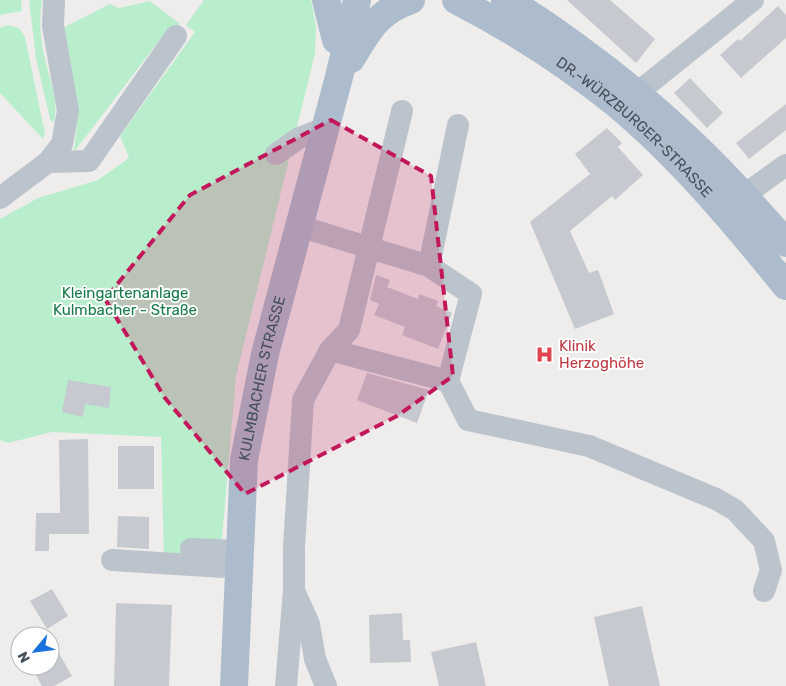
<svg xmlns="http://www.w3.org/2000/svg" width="786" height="686" viewBox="0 0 786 686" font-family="Rubik,sans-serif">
  <rect width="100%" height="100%" fill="#efecec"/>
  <path fill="#b9eecd" d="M0,0h21l1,11 -22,4z
    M29,0h13c-3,20 -2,39 3,58 4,21 14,43 9,65l-4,-4 -14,-61z
    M204,0h107l5,27 -1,26 -79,323 -15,174 -57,11 -3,-124 -109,-5 -44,11 -8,-3v-221l38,-21 60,-18 31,-22 -9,-22 75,-104 -9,-7z
    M150,1l30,23 -21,17 -85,111 4,-38 -17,-85 49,-25 9,4z
    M7,25l12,3 6,9 20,97 -2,5 -43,-46v-65z"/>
  <path fill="#c6c9cf" d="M567,0h43l45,39 -19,24z
    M778,6l8,9v23l-45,40 -21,-23 18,-16 2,2z
    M690,78l33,35 -16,15 -33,-35z
    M786,104v26l-37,29 -13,-16z
    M607,128l15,15 -4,4 25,28 -28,25 -3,-4 -42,35 19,42 9,-3 16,44 -39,15 -45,-107 60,-48 -15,-20z
    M376,275l14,5 -3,7 31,12 1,-5 19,7 -2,5 16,7 -14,36 -36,-14 3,-8 -31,-12 5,-11 -9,-4z
    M367,373l62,17 -12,33 -60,-23z
    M68,380l43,7 -2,21 -24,-4 -2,13 -21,-5z
    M88,439l1,95h-40v17h-14l1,-38h24l-1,-73z
    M118,446h36v43h-36z
    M118,516l31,1v32l-32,-2z
    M52,589l16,27 -21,13 -17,-28z
    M116,603l56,2 -3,81h-55z
    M642,606l18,80h-51l-15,-69z
    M402,613l1,27h7l1,22 -41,1 -1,-48z
    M50,638l22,38 -18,10h-12l-11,-20h19z
    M476,642l10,44h-47l-8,-34z"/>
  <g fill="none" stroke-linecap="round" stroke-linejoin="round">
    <path stroke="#bbc4cc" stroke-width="22" d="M637,93l116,-93
      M276,154l23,-16 26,-10
      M48,162l41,-1 87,-125
      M744,195l42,-30
      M0,198l48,-36 14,-18 6,-33 -15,-85 1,-26
      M299,226l130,40 42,28 -23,87 20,39 121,26 127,53 19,11 29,31 7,29 -7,21
      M429,266l29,-141
      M330,350l118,31
      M191,549l49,2
      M112,560l111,7
      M295,593l14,31 6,35 11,27
      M286,686l8,-96v-43l9,-147 27,-50 19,-20 53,-219"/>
    <g stroke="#acbccc" stroke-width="28">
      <path d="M326,0l10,40"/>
      <path id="s1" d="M456,0c56,29 111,64 159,103 64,53 119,119 171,183"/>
      <path d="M505,0c27,14 51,32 76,50 80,58 141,119 205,193"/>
      <path d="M351,59c18,-29 26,-47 60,-59"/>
      <path id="s2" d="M234,686l10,-226 21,-106 74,-277 18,-77"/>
    </g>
  </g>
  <path fill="#c2185b" fill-opacity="0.2" stroke="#c2185b" stroke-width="4" stroke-dasharray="10 6" stroke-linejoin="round" d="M331,120l100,56 22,200 -56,40 -152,78 -80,-96 -60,-99 85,-104z"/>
  <defs>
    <symbol id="hospital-bare" viewBox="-9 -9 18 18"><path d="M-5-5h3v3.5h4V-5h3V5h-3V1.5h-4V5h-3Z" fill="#e0444e" stroke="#fff" stroke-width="2.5" paint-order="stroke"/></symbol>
  </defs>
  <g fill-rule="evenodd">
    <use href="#hospital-bare" x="532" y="342" width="25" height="25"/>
  </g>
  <g text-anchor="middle" stroke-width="4" stroke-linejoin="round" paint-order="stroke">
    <g font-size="15" fill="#45505a" stroke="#fff">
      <text dy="5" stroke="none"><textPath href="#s1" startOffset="220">DR.-WÜRZBURGER-STRASSE</textPath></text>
      <text dy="5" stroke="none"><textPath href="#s2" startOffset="310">KULMBACHER STRASSE</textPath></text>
    </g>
    <g font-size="15" fill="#167a48" stroke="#fff">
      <text x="125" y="298">Kleingartenanlage<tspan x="125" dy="17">Kulmbacher - Straße</tspan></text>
    </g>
    <g font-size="15" fill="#be3a42" stroke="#fff" text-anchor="start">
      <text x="559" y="351">Klinik<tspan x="559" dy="17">Herzoghöhe</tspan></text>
    </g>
  </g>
  <g transform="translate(35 651) rotate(241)"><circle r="24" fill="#ffffff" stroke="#b5b9bd"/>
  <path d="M0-4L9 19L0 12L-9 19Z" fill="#1870dd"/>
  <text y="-8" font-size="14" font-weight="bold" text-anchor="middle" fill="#45505a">N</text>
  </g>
</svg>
